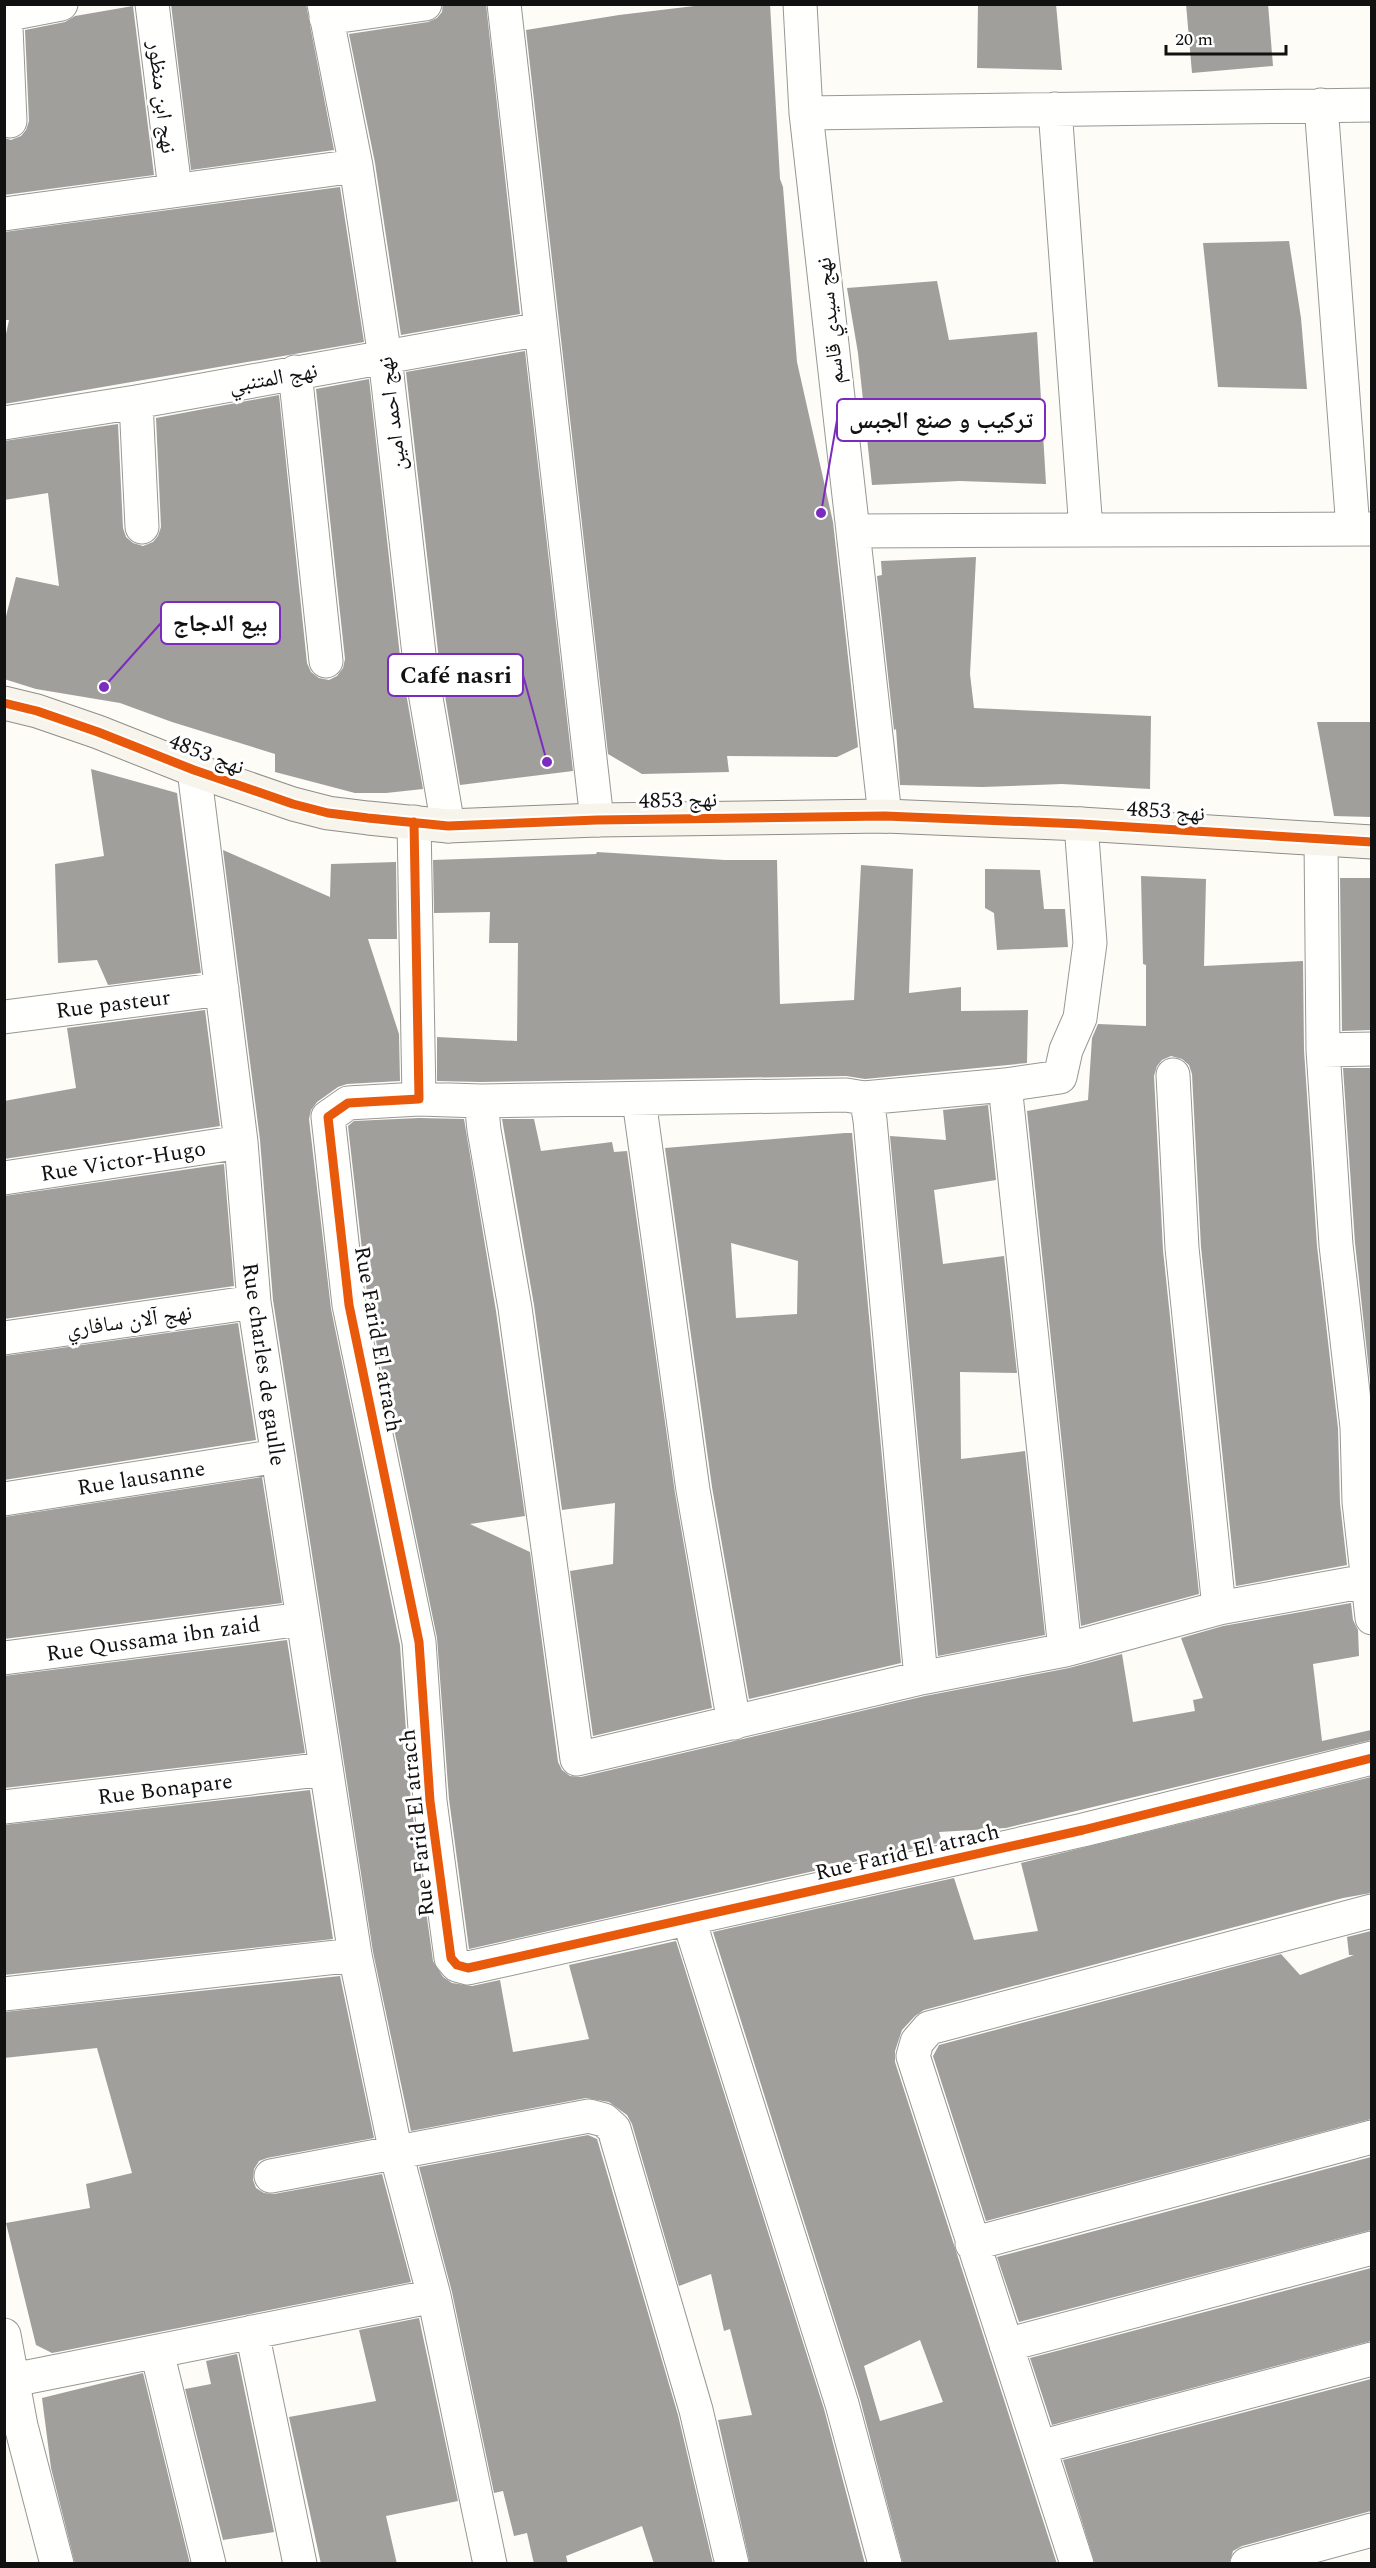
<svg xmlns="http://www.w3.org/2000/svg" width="1376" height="2568" viewBox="0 0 1376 2568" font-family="Spectral,'Noto Naskh Arabic',serif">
  <rect width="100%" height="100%" fill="#fdfcf7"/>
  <path fill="#a19f9c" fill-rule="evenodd" d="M171,4h135l28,146 -143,20z
    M443,4h43l34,310 -119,21 -26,-172 -26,-129 79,-12 9,-4 5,-6z
    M711,4h59l10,175 3,8 14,175 36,160 25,225 -21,10 -110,-1 2,16 -87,2 -34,-20 -82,-724 93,-15z
    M978,4h78l6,66 -85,-2z
    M1186,4h82l5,62 -81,7z
    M133,6l21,169 -150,20v-57l7,2 10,-4 5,-6 3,-9 -4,-91 40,-8 10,-6z
    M340,187l24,155 -360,62v-61l5,-23h-5v-88z
    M1289,241l12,77 6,71 -89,-2 -15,-144z
    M937,281l12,59 88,-8 9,152 -86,-3 -88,4 -14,-132 -11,-65z
    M525,351l48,420 -113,14 -21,-125 -33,-288z
    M369,379l32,286 22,124 -37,4h-31l-80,-21v-18l-103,-32 -52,-19 -84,-14 -32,-10v-55l12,-47 43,9 -11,-93 -44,7v-59l114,-17 5,104 3,9 7,6 10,3 10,-4 5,-6 3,-9 -5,-109 123,-23 28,268 4,9 8,6 10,2 8,-4 6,-8 2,-9 -29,-270z
    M976,557l-6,117 4,34 177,8 -1,73 -88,-5 -80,3 -82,-2 -4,-56 -2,1 -17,-154 5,-1 -1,-14z
    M1317,722h54v95l-37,-1z
    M91,769l86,24 24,180 -93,12 -11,-25 -39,3 -3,-99 49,-8z
    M223,850l107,47 1,-33 65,-2 1,77h-29l31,95 1,47 -53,3 -9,3 -21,15 -6,8 -2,9 22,190 69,336 11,158 22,158 10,16 9,6 20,3 28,-6 13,72 76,-13 -20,-74 107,-24 148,468 41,155h-115l-32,-144 34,-5 -22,-86 -6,2 -13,-57 -32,12 -47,-162 -5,-9 -18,-13 -23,-4 -175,33 -38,-179 -100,-652 -13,-160z
    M597,852l128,8h52l3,144 74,-4 7,-135 52,4 -4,124 52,-6v24l67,-1 -1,53 -162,16 -19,-3 -365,6 -44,-1v-44l80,4 1,-98h-29l1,-31 -56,1 -1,-53 163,-6z
    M985,869l55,1 4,39h21l3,38 -71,3 -3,-37 -9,-5z
    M1141,876l65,3 -2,87 99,-5 1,89 13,196 21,182 2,75 7,62 -111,21 -35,-339 -9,-173 -3,-9 -7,-6 -11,-3 -9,4 -5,6 -3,10 9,174 36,344 -118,32 -54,-515 61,-11 4,-62 6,-14 48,2v-61l-3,-1z
    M1340,878h31v152l-29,1z
    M205,1010l15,116 -216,33v-58l72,-13 -9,-60z
    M1343,1068h28v321l-16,-146z
    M988,1105l8,75 -62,10 9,74 61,-8 13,117 -57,-1 1,87 64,-8 20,184 -107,21 -48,-520 56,4 -3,-30z
    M419,1118l45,1 32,192 29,205 -55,8 60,28 28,210 4,8 8,6 11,1 344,-81 144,-28 53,-14 11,68 62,-11 -2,-11 10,-2 -22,-60 42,-12 128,-23 2,17 5,10 1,26 -46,8 9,77 49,-11v10l-365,88 -67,4 3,10 -473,107 -20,-150 -12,-161 -69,-336 -20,-176 6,-5z
    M502,1119h32l7,32 71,-9 2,10 13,-1 48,342 37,215 -119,28 -23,-165 43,-7 2,-61 -53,7 -28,-205z
    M845,1133h7l49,530 -152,36 -37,-212 -47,-339zM731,1243l67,18 -1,53 -61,4z
    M224,1164l10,122 -230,33v-123z
    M238,1323l18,117 -252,40v-124z
    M262,1477l20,126 -278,36v-122z
    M287,1640l18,113 -301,35v-112z
    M1371,1777v116l-28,5 -419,112 -9,6 -13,14 -7,21v11l162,502h-154l-43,-165 -147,-467 241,-54 20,62 64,-9 -17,-68zM920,2340l23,62 -63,19 -16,-55z
    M310,1790l23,149 -329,36v-150z
    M1371,1931v188l-385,102 -53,-165 6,-11 342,-91 19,21 54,-20h-5l-2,-18z
    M340,1976l34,162 -107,20 -8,3 -5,8 -1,11 3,8 8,5 10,1 108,-20 29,108 -359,71 -16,-8 -30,-122 84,-15 -4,-24 46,-11 -35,-125 -93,10v-46z
    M588,2135l9,4 81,276 35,149h-59l-12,-38 -76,30 2,8h-34l-7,-31 -13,3 -11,-45 -9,2 -42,-201 -33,-125z
    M1371,2157v73l-352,92 -22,-65z
    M1371,2268v73l-319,84 -22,-67z
    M419,2318l39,183 -72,15 11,48h-76l-32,-147 87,-16 -17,-71z
    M237,2354l37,178 -51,8 -38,-151 26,-5 -5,-23z
    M143,2373l47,191h-115l-24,-96 -9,-70z
    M1371,2379v132l-129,35 -9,5 -4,13h-134l-32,-104z"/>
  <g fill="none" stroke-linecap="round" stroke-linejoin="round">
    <defs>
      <path id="street" d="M5,4l5,117
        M152,4l23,185
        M324,4l32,162 29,191 35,306 28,163
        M504,4l93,816
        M800,4l6,109 79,703
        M4,15l57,-11
        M326,18l99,-14
        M1321,105l32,424
        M1055,109l31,421
        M806,113l566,-8
        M4,214l352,-48
        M295,372l31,289
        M136,402l6,125
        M4,423l132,-21 405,-73
        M853,531l519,-2
        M194,770l47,372 13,160 101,653 41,198 38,143 56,268
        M414,822l5,277 -71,4 -20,14 21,188 70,337 11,159 21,157 6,7 11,3 615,-138 289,-72
        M1321,839l2,211 13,195 21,182 2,75 13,116
        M4,1017l218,-28
        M1323,1050l49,-1
        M1173,1075l9,173 37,360
        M864,1098l4,10 2,12 51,558
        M419,1099l62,2 3,29 31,178 62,451 344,-81 144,-28 154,-42 147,-27
        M639,1100l54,390 41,233
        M481,1101l365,-6 18,3 141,-13
        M4,1178l237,-36
        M4,1338l250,-36
        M4,1499l274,-43
        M1065,1650l-60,-565 55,-8 6,-27 14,-32 10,-75 -9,-119
        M4,1658l298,-39
        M4,1807l322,-38
        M689,1920l153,484 43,160
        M4,1994l351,-39
        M271,2176l318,-60 15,4 10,9 82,281 36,154
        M972,2244l400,-107
        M252,2332l48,232
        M4,2335l17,91 36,138
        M1006,2345l366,-97
        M157,2352l52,212
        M13,2380l421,-84
        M1040,2447l332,-88
        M1077,2564l-164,-508 4,-14 12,-14 443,-117
        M1247,2564l125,-34"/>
      <path id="secondary" d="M4,703l33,8 61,21 96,38 99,34 35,9 40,5 80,8 149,-6 288,-4 196,8 291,18"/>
    </defs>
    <use href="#street" stroke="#979795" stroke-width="35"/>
    <use href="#secondary" stroke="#8e8d8b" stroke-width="35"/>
    <use href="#street" stroke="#fffffe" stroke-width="33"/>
    <use href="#secondary" stroke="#f6f4eb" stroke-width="33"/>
    <defs>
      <path id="cycleway" d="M4,703l33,8 61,21 96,38 99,34 35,9 40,5 80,8 149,-6 288,-4 196,8 291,18
        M414,822l5,277 -71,4 -20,14 21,188 70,337 11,159 21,157 6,7 11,3 615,-138 289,-72"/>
    </defs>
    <use href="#cycleway" stroke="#fff" stroke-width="13"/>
    <use href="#cycleway" stroke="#e8590c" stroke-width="9"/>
  </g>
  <g text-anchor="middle" stroke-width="6" stroke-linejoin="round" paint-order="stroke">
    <g font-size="22" fill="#111" stroke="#fff">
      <text transform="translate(163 97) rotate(83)" y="8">نهج ابن منظور</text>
      <text transform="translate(829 321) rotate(-96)" y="8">نهج سيدي قاسم</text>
      <text transform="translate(273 377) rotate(-10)" y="8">نهج المتنبي</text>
      <text transform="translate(391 414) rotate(-97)" y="8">نهج احمد امين</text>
      <text transform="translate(207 753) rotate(21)" y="8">نهج 4853</text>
      <text transform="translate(678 799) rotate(-1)" y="8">نهج 4853</text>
      <text transform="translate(1166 810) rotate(4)" y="8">نهج 4853</text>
      <text transform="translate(113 1003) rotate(-7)" y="8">Rue pasteur</text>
      <text transform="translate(123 1160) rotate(-9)" y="8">Rue Victor-Hugo</text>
      <text transform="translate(129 1320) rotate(-8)" y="8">نهج آلان سافاري</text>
      <text transform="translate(379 1339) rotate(80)" y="8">Rue Farid El atrach</text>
      <text transform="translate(265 1364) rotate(82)" y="8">Rue charles de gaulle</text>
      <text transform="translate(141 1477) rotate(-9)" y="8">Rue lausanne</text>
      <text transform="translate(153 1638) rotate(-8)" y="8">Rue Qussama ibn zaid</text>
      <text transform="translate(165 1788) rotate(-7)" y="8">Rue Bonapare</text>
      <text transform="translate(416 1823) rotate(-96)" y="8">Rue Farid El atrach</text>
      <text transform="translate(907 1851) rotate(-13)" y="8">Rue Farid El atrach</text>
    </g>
  </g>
  <path fill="none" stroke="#7b2cbf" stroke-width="2" d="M821 513L837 420M104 687L161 623M547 762L523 675"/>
  <g fill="#7b2cbf" stroke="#fff" stroke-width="2">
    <circle cx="821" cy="513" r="6"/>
    <circle cx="104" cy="687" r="6"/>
    <circle cx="547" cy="762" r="6"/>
  </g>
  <g fill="#fff" stroke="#7b2cbf" stroke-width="2">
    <rect x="837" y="399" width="208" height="42" rx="6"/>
    <rect x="161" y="602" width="119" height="42" rx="6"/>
    <rect x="388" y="654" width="135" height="42" rx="6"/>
  </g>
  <g font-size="24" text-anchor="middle" font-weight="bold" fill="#111">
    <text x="941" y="428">تركيب و صنع الجبس</text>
    <text x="220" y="631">بيع الدجاج</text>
    <text x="456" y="683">Café nasri</text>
  </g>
  <rect width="1376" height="2568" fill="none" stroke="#111111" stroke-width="12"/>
  <path d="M1166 45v9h120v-9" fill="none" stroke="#111111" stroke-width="3"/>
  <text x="1175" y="45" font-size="18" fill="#111111" stroke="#ffffff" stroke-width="4.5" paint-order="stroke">20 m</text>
</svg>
